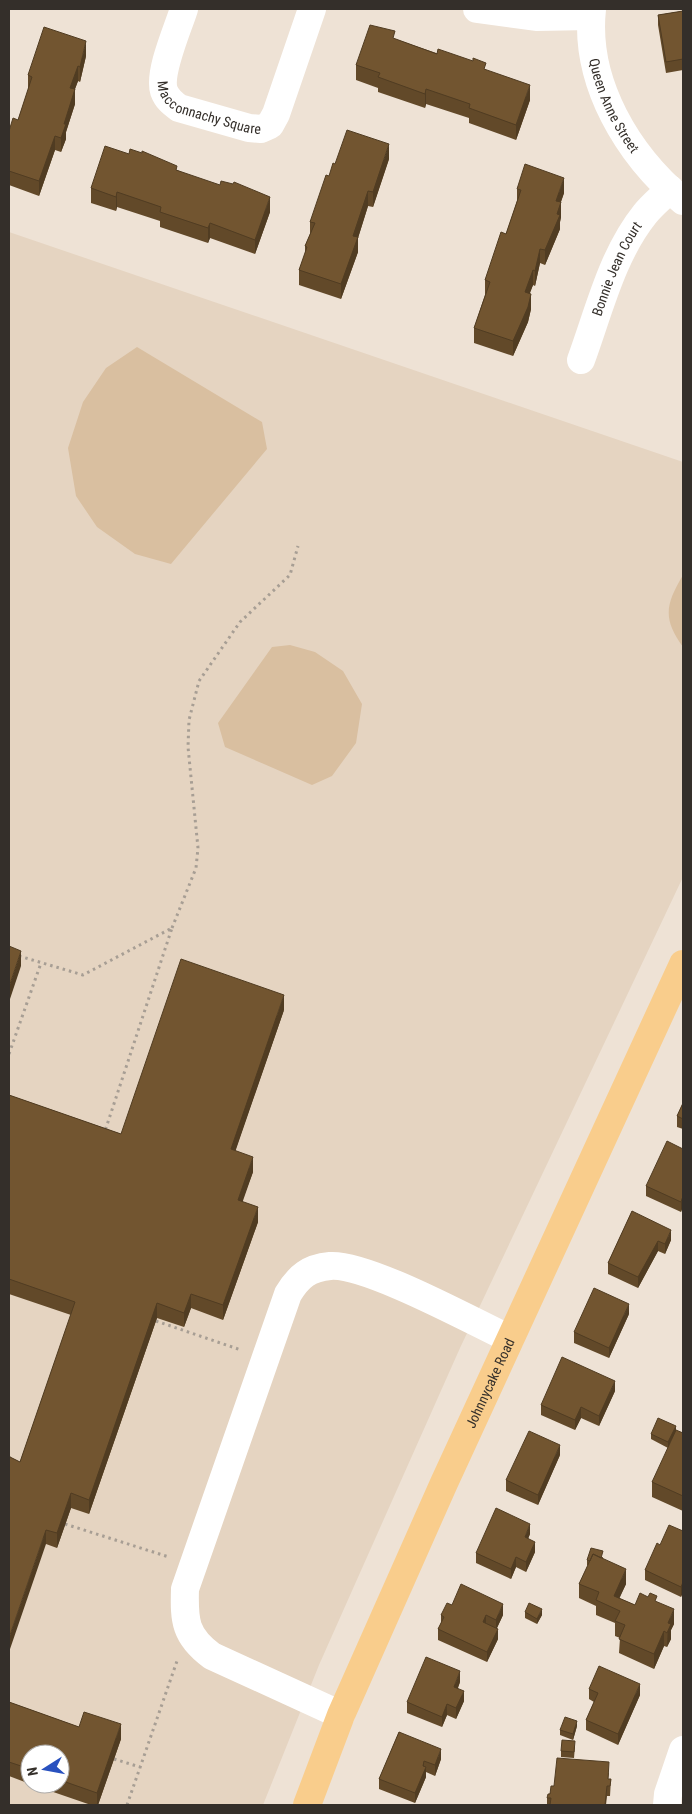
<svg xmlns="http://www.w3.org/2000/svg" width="692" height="1814" viewBox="0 0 692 1814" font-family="'Roboto Condensed',sans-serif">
  <rect width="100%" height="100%" fill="#eee2d5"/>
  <path fill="#e5d4c1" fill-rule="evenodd" d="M9,232l674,230v415l-223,471 -141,317 -56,140h-254zM30,1754h30v30h-30z"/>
  <path fill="#d9bfa0" d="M137,347l125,75 5,27 -96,115 -36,-10 -38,-27 -21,-31 -8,-48 15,-46 23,-34z
    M683,575v72c-21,-29 -17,-43 0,-72z
    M290,645l25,7 28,19 19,33 -6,39 -24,33 -20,9 -87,-38 -7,-24 54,-76z"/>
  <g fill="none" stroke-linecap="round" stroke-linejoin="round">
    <path stroke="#a79e94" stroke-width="3" stroke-dasharray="2.5 4" stroke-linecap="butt" d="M172,928l24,-60 2,-20 -10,-101 1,-27 10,-39 41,-59 50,-47 8,-29
      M19,956l64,19 89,-47 -67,203
      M9,1054l32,-91
      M156,1321l85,29
      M65,1524l104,33
      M114,1759l26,8
      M127,1805l50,-144"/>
    <g stroke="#fff" stroke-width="28">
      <path id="s1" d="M184,9c-6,19 -26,64 -20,82 3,8 8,12 15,17l70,20 12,1 9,-4 6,-11 36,-105"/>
      <path d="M477,9l59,8 55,-1"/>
      <path id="s2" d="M592,9c-8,74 36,146 91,192"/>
      <path id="s3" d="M581,360c18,-49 31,-105 64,-146 7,-9 16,-16 25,-25"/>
      <path d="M341,1715l-129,-59c-27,-20 -28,-35 -27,-67l103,-295c11,-18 21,-26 42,-28 36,-3 142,55 180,73"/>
      <path d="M667,1805l1,-11 15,-44"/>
    </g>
    <path stroke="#f9cd8c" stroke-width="28" id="s4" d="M307,1805l34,-90 103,-232 239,-519"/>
  </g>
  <path fill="#624929" d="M683,11v59l-17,3 -8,-48v-10z
    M395,39l91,31 44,30 -14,40 -47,-17v-5l-43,-14 -1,4 -47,-16v-4l-22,-8v-15z
    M86,56l-6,26 -2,-1 -3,8v15l-9,28v7l-5,13 -6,-2 -16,46 -30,-11v-54l9,-11 10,-30v-15z
    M389,159l-16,48 -5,-1 -10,32v14l-17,47 -42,-14v-15l6,-16v-8l5,-12v-12l19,-46z
    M177,170l93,42 -15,42 -45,-16 -2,5 -48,-16v-6l-43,-14 -1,4 -25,-8v-15z
    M517,189l47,4 -3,9v15l-1,5v7l-15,36 -5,-2 -5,23 -2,-1 -4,9 2,15 -3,13 -15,34 -39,-13v-15l11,-33v-15l21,-46 11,-33z
    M284,1010l-49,141 18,21 -11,29 16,21 -35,98 -32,-12 -7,19 -27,-9 -68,196 -18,-6 -14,40 -11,-4 -36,-87 10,5 51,-147 -62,-21v-199l112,39z
    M683,1103v26l-6,-2v-11z
    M683,1149v57l-2,6 -35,-16v-10z
    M632,1211l39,29 -6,14 -7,-3 -20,37 -30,-14v-11z
    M629,1314l-20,44 -35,-15v-11z
    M615,1391l-16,35 -18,-8 -6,12 -34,-15v-10z
    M676,1426l-8,22 -17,-9v-5z
    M683,1433v78l-31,-14v-15z
    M560,1455l-22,50 -32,-14v-11z
    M683,1531v61l-2,5 -36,-17v-10l15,-25z
    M530,1534l-2,4 7,14 -9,20 -10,-5 -5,12 -35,-16v-10z
    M603,1557v2l23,25 -7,14 16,7 22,-3 17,22 -3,6v9l-4,8 -3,-1 -10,23 -35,-16 1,-15 -5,-2v-13l-19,-8v-9l-17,-8v-14l9,-19h-1v-5z
    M452,1605l51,10 -6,13 1,11 -11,23 -49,-22v-11l3,-6v-8z
    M525,1612l17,3 -5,9 -12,-6z
    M460,1682l-2,6 6,13 -8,18 -9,-4 -5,12 -35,-14v-11z
    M589,1689l51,6 -22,50 -32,-15v-10l8,-18 -5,-3z
    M9,1702l70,25 42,12 -23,66h-7l-61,-21h30v-30h-30v30l-21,-8z
    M577,1726l-4,14 -13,-5v-5z
    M399,1732l42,27 -6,17 -9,-4v5l-11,26 -36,-14v-10z
    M575,1746l-1,12 -13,-1v-6z
    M609,1773l-1,6h3l-1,17h-3l-1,9h-59v-7l7,-12z"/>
  <path fill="#503c22" d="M86,41v15l-6,26v-15z
    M78,66v15l-8,21v-14z
    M530,85v15l-14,40v-15z
    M75,89v15l-9,28v7l-5,13v-14l3,-14z
    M426,89v15l-1,4v-14z
    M55,136v14l-16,46v-15z
    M389,144v15l-16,48v-15z
    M564,178v15l-8,22v-14z
    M368,191v15l-10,32v14l-17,47v-15l12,-48z
    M117,192v15l-1,4v-14z
    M270,197v15l-15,42v-14z
    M561,202v15l-1,5v7l-15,36v-15z
    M210,223v15l-2,5v-15z
    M540,249v14l-5,23v-15z
    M533,270v15l-8,22v-15z
    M531,294v15l-3,13 -15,34v-15z
    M21,951v15l-12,36v-15z
    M284,995v15l-53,154v-15z
    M253,1157v15l-15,43v-15z
    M683,1196v10l-2,6v-10z
    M258,1207v15l-35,98v-15z
    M671,1230v10l-6,14v-10z
    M658,1241v10l-20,37v-11z
    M191,1294v14l-7,19v-14z
    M157,1303v15l-68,196v-14z
    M629,1304v10l-20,44v-10z
    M615,1381v10l-16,35v-10z
    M581,1407v11l-6,12v-10z
    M676,1426v6l-8,16v-6z
    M560,1445v10l-22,50v-10z
    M71,1493v15l-14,40v-15z
    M530,1524v10l-5,13v-10z
    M46,1530v14l-37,108v-14z
    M535,1542v10l-9,20v-10z
    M516,1557v10l-5,12v-10z
    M626,1569v15l-11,24 -1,-12z
    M683,1582v10l-2,5v-10z
    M503,1604v11l-7,15v-10z
    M542,1609v6l-5,9v-5z
    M674,1609v15l-3,6v9l-4,8 1,-24z
    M486,1615v11l-3,-4z
    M498,1629v10l-11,23v-10z
    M664,1631v15l-10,23v-15z
    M460,1671v11l-6,15v-10z
    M640,1684v11l-22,50v-11z
    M464,1691v10l-8,18v-11z
    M447,1704v11l-5,12v-10z
    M577,1721v5l-4,14v-6z
    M121,1724v15l-23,66h-1v-12z
    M441,1749v10l-6,17v-11z
    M424,1761v8l2,-2v10l-11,26v-10z"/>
  <path fill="#725530" stroke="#503c22" d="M683,11v48l-17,3 -8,-47z
    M370,25l25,6 -2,7 44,16 1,-5 35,12v-3l13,5 -2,6 46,16 -14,40 -47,-17 1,-4 -44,-15 -1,5 -47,-17 2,-4 -24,-8z
    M44,27l42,14 -6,26 -2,-1 -8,22 5,1 -11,35h2l-5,14 -6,-2 -16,45 -30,-10v-40l4,-13 5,2 14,-43 -4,-2z
    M347,130l42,14 -16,48 -5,-1 -15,45 5,1 -17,47 -42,-14 8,-23 -2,-1 10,-23 -5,-1 16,-47 3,1 4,-13 2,1z
    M105,146l24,8 1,-5 12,4v-2l35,15 -1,4 44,15 1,-4 12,3 1,-2 36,15 -15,43 -45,-17 -2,5 -48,-16 1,-5 -44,-15 -1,5 -25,-9z
    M525,164l39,14 -8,23 5,1 -4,12 3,1 -15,35 -5,-1 -5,22 -2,-1 -8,22 6,2 -3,13 -15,34 -39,-13 16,-46 -5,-2 16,-48 5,2 15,-44 -4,-1z
    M9,946l12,5 -12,36z
    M181,959l103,36 -53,154 22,8 -15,43 20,7 -35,98 -32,-11 -7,19 -27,-10 -68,197 -18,-7 -14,40 -11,-3 -37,108v-183l1,2 10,5 55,-160 -66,-23v-184l112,39z
    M683,1103v16l-6,-3z
    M667,1141l16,8v47l-2,6 -35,-16z
    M632,1211l39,19 -6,14 -7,-3 -20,36 -30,-14z
    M594,1288l35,16 -20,44 -35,-16z
    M562,1357l53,24 -16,35 -18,-9 -6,13 -34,-15z
    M658,1418l18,8 -8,16 -17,-8z
    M676,1430l7,3v63l-31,-14z
    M529,1431l31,14 -22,50 -32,-15z
    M496,1508l34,16 -5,13 10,5 -9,20 -10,-5 -5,12 -35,-16z
    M669,1525l14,6v51l-2,5 -36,-17 12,-27 3,2z
    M591,1548l12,3 -2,7 -8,-4 -3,7 -3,-1z
    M593,1554l33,15 -12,27 21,9 5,-12 8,4 2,-4 7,3 -2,5 19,8 -6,14 3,1 -4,9 -3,-2 -10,23 -35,-15 6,-14 -10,-4 5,-10 -24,-11 3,-8 -20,-8z
    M461,1584l42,20 -7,16 -10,-5 -3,7 15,7 -11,23 -49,-23 6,-12 -3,-2 6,-12 5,2z
    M529,1603l13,6 -5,10 -12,-7z
    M426,1657l34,14 -6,16 10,4 -8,17 -9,-4 -5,13 -35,-15z
    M599,1666l41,18 -22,50 -32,-14 12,-27 -9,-4z
    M9,1702l70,25 5,-15 37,12 -24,69 -37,-13v-26h-30v15l-21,-7z
    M565,1717l12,4 -4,13 -13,-4z
    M399,1732l42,17 -6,16 -11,-4 -1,5 3,1 -11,26 -36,-14z
    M562,1740l13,1 -1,11 -13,-1z
    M557,1758l52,4 -1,17h3l-1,7h-3l-2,19h-55l1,-7h-4l1,-4h2l1,-8h3z"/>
  <g text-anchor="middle" stroke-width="5" stroke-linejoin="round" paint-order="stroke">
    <g font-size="14" fill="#342f2a" stroke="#fff">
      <text dy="5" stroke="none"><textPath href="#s1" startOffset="134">Macconnachy Square</textPath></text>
      <text dy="5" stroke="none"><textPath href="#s2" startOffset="101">Queen Anne Street</textPath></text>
      <text dy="5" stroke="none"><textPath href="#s3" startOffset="98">Bonnie Jean Court</textPath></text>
      <text dy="5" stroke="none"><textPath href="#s4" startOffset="460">Johnnycake Road</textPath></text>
    </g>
  </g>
  <rect width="692" height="1814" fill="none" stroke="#342f2a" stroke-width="20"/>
  <g transform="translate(45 1769) rotate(259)"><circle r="24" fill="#ffffff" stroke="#aeacaa"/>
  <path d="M0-4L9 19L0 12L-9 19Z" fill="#2951bf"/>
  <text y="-8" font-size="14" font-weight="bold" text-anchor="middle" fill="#342f2a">N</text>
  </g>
</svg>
